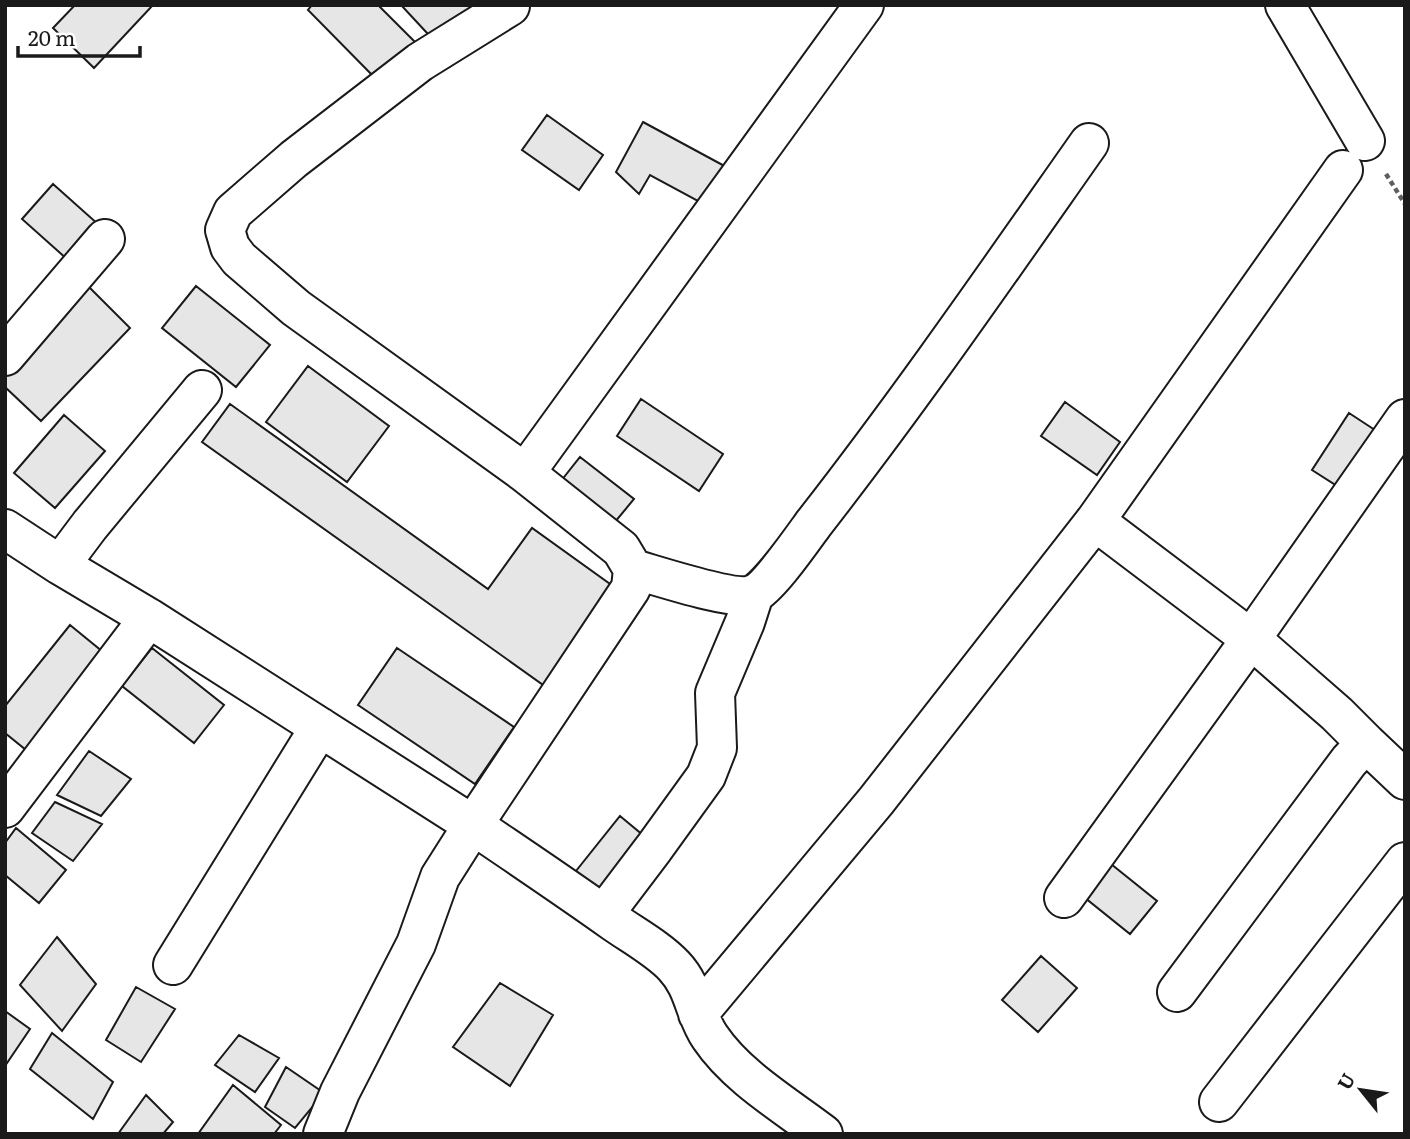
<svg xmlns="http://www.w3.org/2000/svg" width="1410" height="1139" viewBox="0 0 1410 1139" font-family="Literata,serif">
  <rect width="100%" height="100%" fill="#fff"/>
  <path fill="#e6e6e6" stroke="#1a1a1a" stroke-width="2" d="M75,5h78l-59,63 -41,-40z
    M312,5h66l39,39 -38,38 -71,-72z
    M401,5h84l-45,42z
    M547,115l56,40 -24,35 -57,-40z
    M643,122l87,47 -21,38 -59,-32 -11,19 -23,-22z
    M53,184l46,41 -31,35 -46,-41z
    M88,286l42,42 -89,93 -36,-34v-15z
    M196,286l74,59 -34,42 -74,-59z
    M308,366l81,60 -42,56 -81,-60z
    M641,399l82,55 -24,37 -82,-55z
    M1065,402l55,40 -23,33 -56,-39z
    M230,404l258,185 44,-61 85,61 -71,98 -344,-245z
    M1349,413l32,21 -36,57 -33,-21z
    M64,415l41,36 -50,57 -41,-35z
    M580,457l54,42 -24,29 -53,-42z
    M70,625l44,36 -78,97 -31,-25v-27z
    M152,648l72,57 -30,38 -72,-57z
    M397,648l117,79 -39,57 -117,-79z
    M89,751l42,28 -30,37 -44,-21z
    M55,802l47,22 -29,37 -41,-28z
    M620,816l30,25 -43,54 -31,-24z
    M16,828l50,42 -27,33 -34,-28v-32z
    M1106,860l51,41 -27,33 -51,-41z
    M57,937l39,47 -34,47 -42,-46z
    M1041,956l36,32 -39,44 -36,-32z
    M500,983l53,32 -43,71 -57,-39z
    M136,987l39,22 -34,53 -35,-22z
    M5,1011l25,18 -25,37z
    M52,1033l61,49 -20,37 -63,-50z
    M239,1035l40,23 -24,34 -40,-27z
    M286,1067l38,26 -29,35 -30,-21z
    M233,1085l48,40 -7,9h-76z
    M146,1095l27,27 -10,12h-45z"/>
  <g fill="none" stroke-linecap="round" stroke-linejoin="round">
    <defs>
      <path id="minor" d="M1285,5l80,136
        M510,6l-90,56 -126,97 -61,53 -8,18 5,17 9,12 57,49 229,165 96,76 12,20 -2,19 -158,237c47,32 95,64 141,97 20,14 44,27 60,44 21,22 20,48 36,71 27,40 75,68 113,97
        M5,356l100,-117
        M525,473l339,-468
        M1095,521l156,118 86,75 29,29 -17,18 -172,231
        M5,529l55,36 89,53 324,207 -33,52 -24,67 -76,148 -17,42
        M60,565l30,-40 112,-135
        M633,569c22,6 100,32 119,26 15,-5 51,-57 62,-72 96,-123 185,-252 275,-380
        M1366,743l39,37
        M5,808l144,-190
        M1064,898l187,-259 154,-220
        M604,914l50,-66 52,-72 11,-28 -2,-55 30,-71 9,-28
        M173,965l147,-238
        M698,1014l178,-213 219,-280 248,-351
        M1219,1102l186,-240"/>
    </defs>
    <use href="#minor" stroke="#1a1a1a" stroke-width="42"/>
    <path stroke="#5f5f5f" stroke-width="4.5" stroke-dasharray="5 3.5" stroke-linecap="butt" d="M1386,174l19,30"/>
    <use href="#minor" stroke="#fff" stroke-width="38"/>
  </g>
  <rect width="1410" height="1139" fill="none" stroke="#1a1a1a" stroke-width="14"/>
  <g transform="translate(1361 1090) rotate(300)" stroke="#ffffff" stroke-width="5" paint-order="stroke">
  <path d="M0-5L12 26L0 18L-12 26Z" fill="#1a1a1a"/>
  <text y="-10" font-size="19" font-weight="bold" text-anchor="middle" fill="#1a1a1a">U</text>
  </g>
  <path d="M18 46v10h122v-10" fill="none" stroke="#1a1a1a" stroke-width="3.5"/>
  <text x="28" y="46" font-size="21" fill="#1a1a1a" stroke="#ffffff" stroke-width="5" paint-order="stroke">20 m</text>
</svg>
